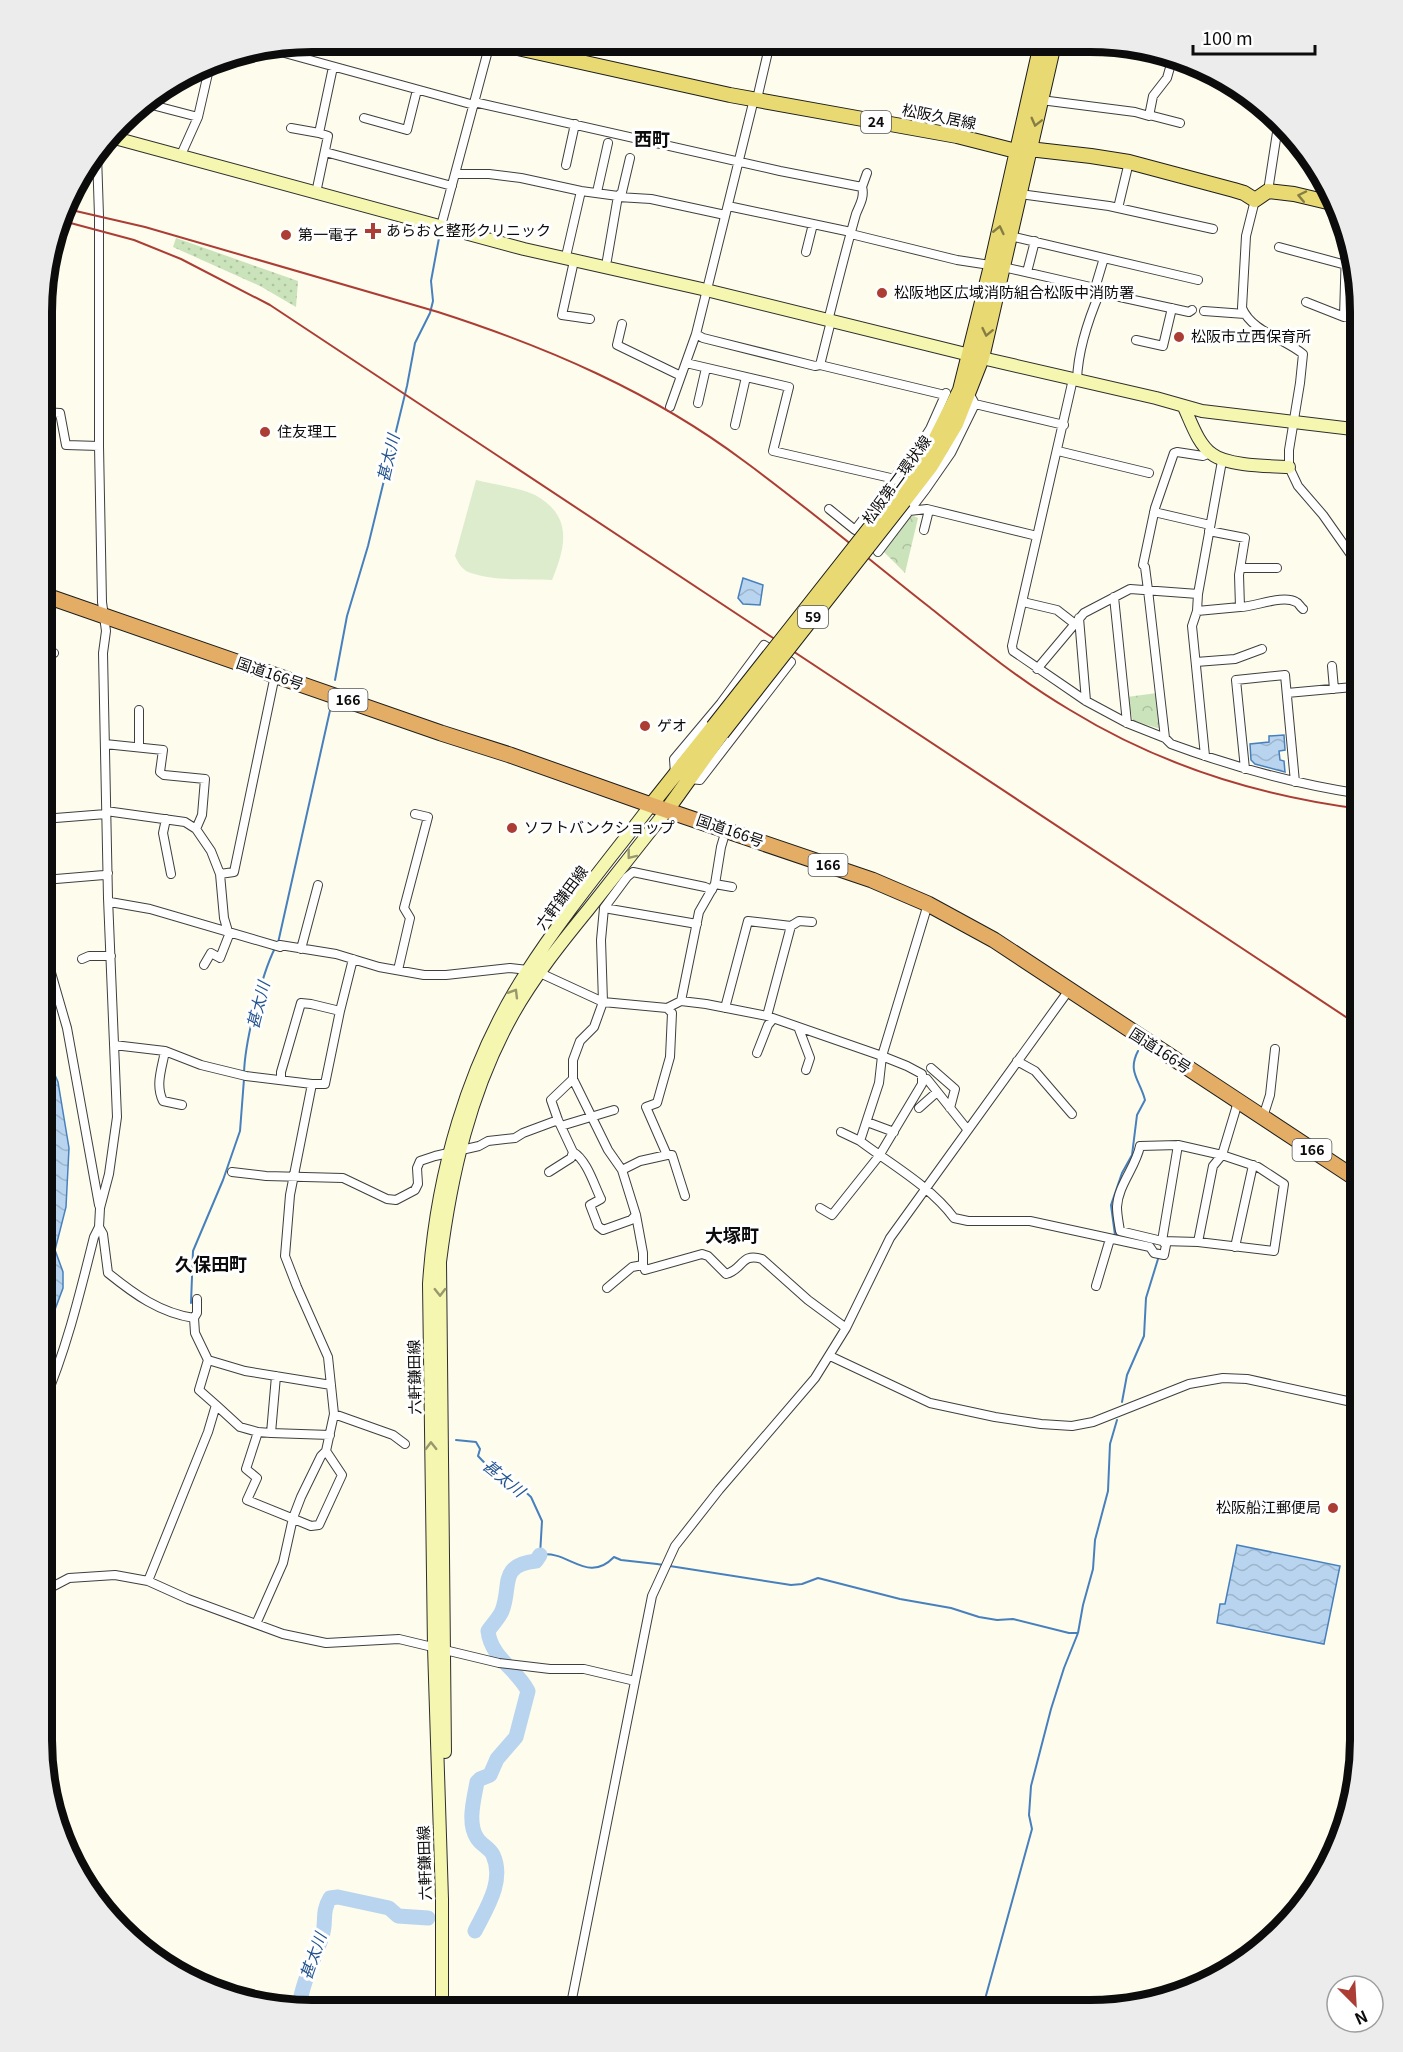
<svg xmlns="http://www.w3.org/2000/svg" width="1403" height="2052" viewBox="0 0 1403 2052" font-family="Georgia,'Noto Sans JP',serif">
  <defs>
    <pattern id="grass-dots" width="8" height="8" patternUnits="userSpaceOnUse" patternTransform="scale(1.5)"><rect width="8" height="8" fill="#cbe3bb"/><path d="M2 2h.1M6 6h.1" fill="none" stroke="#adc2a0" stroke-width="1.8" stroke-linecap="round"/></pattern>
    <pattern id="park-crowns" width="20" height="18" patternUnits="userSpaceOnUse" patternTransform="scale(1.5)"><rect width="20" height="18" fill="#cbe3bb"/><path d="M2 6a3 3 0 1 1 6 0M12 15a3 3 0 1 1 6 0" fill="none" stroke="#adc2a0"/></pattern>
    <pattern id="water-waves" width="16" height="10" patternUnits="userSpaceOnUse" patternTransform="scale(1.5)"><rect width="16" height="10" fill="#b8d4ef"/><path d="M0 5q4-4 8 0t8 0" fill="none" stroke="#9db5cc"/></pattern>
  </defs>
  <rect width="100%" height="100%" fill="#fdfced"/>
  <path fill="url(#grass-dots)" d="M176,238l122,43 -2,26 -36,-21 -87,-39z"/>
  <path fill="url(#park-crowns)" d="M911,515l7,3 -13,55 -21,-21z
    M1157,693l4,36 -28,-8 -6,-24z"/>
  <path fill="#ddeccc" d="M476,480c16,4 45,8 59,15 38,21 31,51 17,85 -24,-1 -58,1 -81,-7 -8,-2 -13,-10 -16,-17z"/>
  <path fill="url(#water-waves)" stroke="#4780bd" stroke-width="1.5" d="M743,578l20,7 -3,20 -17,-1 -5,-6z
    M1284,735l1,15 -6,1 1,9 4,1 1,11 -30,-8 -4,-4 -1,-16 19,-2v-6z
    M43,1064l9,4 6,14 11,66 -3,59 -11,43 8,22v16l-10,27 -6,10 -4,21v-39l12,-27 -11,-39 10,-60 -4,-90 -7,-14z
    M1237,1545l103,21 -16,78 -107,-21 3,-19h5z"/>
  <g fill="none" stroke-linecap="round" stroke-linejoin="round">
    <path stroke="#4780bd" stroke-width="2" d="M335,680l12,-64 21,-70 39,-160 8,-43 15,-30 3,-12 -2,-20 8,-43
      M278,943l53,-237
      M244,1073c1,-31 17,-97 31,-125
      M1118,1236l-3,-1 -4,-30 11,-32 10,-18 5,-40 8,-15c-5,-20 -18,-28 -7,-49
      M191,1303l2,-52 30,-71 17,-49 4,-52
      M1122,1402l5,-27 17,-39 2,-38 12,-39
      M456,1440l20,2 4,7 -2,7 20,21 21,9 12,11 11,24 -2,34c28,-6 47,30 74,2l7,3 36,4 134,21 11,-1 16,-6 82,21 51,9 28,9 18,3 16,-1 56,14h9
      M982,2010l50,-181 -3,-14 2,-29 20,-77 13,-41 14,-35 5,-28 10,-36 2,-29 13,-49 2,-47 7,-24"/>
    <path stroke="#b8d4ef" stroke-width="15" d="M475,1931c11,-22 30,-50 18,-76 -3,-7 -12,-10 -16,-17 -10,-15 -3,-39 0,-56l3,-3 10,-4 7,-16 19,-22 12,-46c-11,-22 -37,-33 -40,-60 4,-6 11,-13 14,-20 10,-25 -4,-46 34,-50l4,-6
      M304,2008l-4,-7c4,-23 15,-43 22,-65 5,-14 -1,-23 8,-38l8,-1 51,11 9,8 30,2"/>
    <defs>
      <path id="street" d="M270,49l204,56
        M757,99l13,-56
        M1041,100l94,12 14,4 4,-20 14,-18 6,-21
        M474,102l306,69 82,16
        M152,105l46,12
        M1149,115l31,8
        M364,118l43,12 10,-40
        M291,128l28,5
        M325,152l127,34
        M180,157l18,-40 11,-48h4
        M566,165l9,-41
        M457,174h32l32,4 60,13 37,5 4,-4 8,-34
        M1268,191l10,-65
        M597,192l11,-49
        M316,193l12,-57 -9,-3 14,-66
        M1020,194l89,12 104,23
        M618,197l33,2 74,16
        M1255,200l-9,36 -4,72c10,24 42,30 61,46l-3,29 -11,67v17l9,19 25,29 38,54
        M728,206l123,26
        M1118,208l11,-46
        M441,226l49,-183
        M851,234l106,26 46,7 92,21 2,4 92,20 3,-2
        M1010,236l188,44
        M1279,247l67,18
        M567,252l14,-61
        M806,252l7,-28
        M607,260l11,-64
        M574,261l-12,54 28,4
        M1027,272l8,-31
        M1095,288l9,-30
        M1306,302l38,15 2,-68
        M1204,311l41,3
        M828,321c9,-36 18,-72 28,-107 3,-8 9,-17 6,-27l5,-14
        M622,324l-5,21 64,31
        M696,334l7,4 112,28 5,-1 125,30
        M1136,340l27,6 9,-38
        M686,363l103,24 -16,64 122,28
        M820,365l11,-44
        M1073,379l-61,267 1,5 73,50 41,22 38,15 6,6c62,23 124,40 190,50
        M1077,380c1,-31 11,-60 23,-88
        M698,403l8,-35
        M975,404l89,21
        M670,407l26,-73 58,-235
        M44,412l16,1 6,32 33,1
        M735,425l11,-48
        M1058,451l91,22
        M829,509l26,21 52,-69 3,-1 20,-31 16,-36
        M909,511l18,-2 110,27
        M1154,512l56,13
        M924,530l5,-20
        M878,552l48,-63 25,-36 24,-49 -6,-11
        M1240,568h37
        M1114,597l13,126
        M1023,602l34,8 18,14
        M1240,607c15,0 43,-13 56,-5 3,1 4,5 7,7
        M1197,611l43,-4 -1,-32 6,-37 -36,-7
        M1079,618l7,83
        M44,654l10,-1
        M1196,662l39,-3 27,-10
        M1332,666l2,23
        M1037,669l47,-56 46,-24 68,5
        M1287,693l66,-6 8,58
        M139,710v37
        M1165,738l-17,-148 -3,-23 -2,-2 12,-57 19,-55 3,-1 26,4 7,-3
        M105,744l58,6 -3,22 4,3 41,4 -3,36 -6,14 15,22 9,23 4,44 5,17 -9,23 -9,-5 -7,12
        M1205,756l-13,-130 5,-15 1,-17 24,-133
        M1245,769l-9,-89 49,-5 10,107
        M675,774l-1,-15 47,-56 43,-58 27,17 -91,118 -11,-1
        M106,811l79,11 11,7
        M43,819l63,-5
        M166,819l-3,14 8,41
        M220,874l14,-2 41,-197
        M43,876l5,44
        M44,880l60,-5 4,-2
        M715,884l17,3
        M712,890l-7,-3 -72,-15 -6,5 -23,31 -3,32 2,62 -9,25 -14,14 -7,19v19l35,71 14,20 14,45 7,38v12l2,5 57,-16 6,2 18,18c17,-4 15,-22 36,-15l46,41 38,28
        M110,902l40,7 130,38
        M928,904l-46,152 -3,27 -19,58c32,24 70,45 94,77l14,3h62l120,26 4,6 10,2 2,-10 -4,-4 16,-96
        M604,908l93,16
        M43,945l24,83 32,177
        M280,945l56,9 43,13 45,8h22l64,-7 18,2 12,3 63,29 64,6 14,-7 25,3 61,12 115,40 25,10 15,8v10l-43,72 -47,59 -12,-7
        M301,949l17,-64
        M82,959l7,-3h22
        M398,970l12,-52 -6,-10 24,-91 -13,-3
        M681,1001l18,-89 16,-28 6,-37 5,-17
        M667,1008l5,5 -2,44 -13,46 -11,4 21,48h5l13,41
        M725,1008l23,-87 43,5 8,-5 13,1
        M767,1016l24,-90
        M799,1029l11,29 -4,12
        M114,1045l51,6 36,14 45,11 66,8h13l15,-73 13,-52
        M165,1051c-3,17 -10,34 -2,50l19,4
        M757,1053l11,-28 5,-6
        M1017,1061l18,10 37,43
        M931,1068l24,21 -5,19
        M573,1079l-22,21 7,20 15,32c14,8 21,33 28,47l-11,6 8,21 5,4 28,-10 5,-5
        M927,1079l40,50
        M281,1080v-8l20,-69 10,1 29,7
        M919,1108l18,-16
        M1263,1117l7,-22 5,-46
        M867,1122l27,10
        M561,1126l53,-16
        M841,1132l19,9
        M1178,1145l44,10 36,12 26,17 -10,67 -76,-9 -36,-1 -42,-10c-1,-7 -3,-16 -3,-24 1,-22 19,-40 23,-61z
        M622,1170l18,-9 27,-6
        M232,1172l34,4 77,2 44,21 9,1 19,-10 3,-6 -1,-16 3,-7 15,-5 44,-10 9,-5 27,-3 8,-5 35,-13
        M549,1172l22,-14 2,-6
        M99,1227l4,7 5,39c26,21 52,40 86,45l1,15 13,27 37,11 86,14
        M1198,1242l15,-76 9,-11 16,-53
        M1235,1247l18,-82
        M1096,1286l14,-47
        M607,1288l25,-21 11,-2
        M194,1318l3,-5v-14
        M830,1356l100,47 65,14 46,7 31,2 21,-4 96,-38 34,-6 24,1 114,25
        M276,1376l-5,57 -13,-1 -12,37 11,9 -10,22 64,26 8,-1 23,-50 -16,-24
        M43,1404c23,-53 37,-111 51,-167l5,-10 1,-19 9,-34 8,-57 -9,-219 -5,-245 3,-22 -4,-29 -3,-156v-230l-2,-61
        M216,1405l24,22 18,5
        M334,1414l59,21 12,9
        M271,1433l59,2
        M42,1581l8,7 19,-10 46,-3 33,6 40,18 95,35 43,9 73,-4 100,24 51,6h34l51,12
        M148,1581l60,-149 8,-27 -17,-15 9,-30
        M256,1624l27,-61 10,-45 8,-21 20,-41 5,-5 8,-37 -6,-57 -31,-70 -12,-31 5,-61 22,-111
        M570,2009l82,-413 23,-50 44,-56 96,-112 31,-50 44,-90 179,-248"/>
      <path id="secondary" d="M111,137l413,112 178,40 280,69 174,40 46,13 159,19
        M1184,407c7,15 14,37 28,47 15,12 57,12 77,13
        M445,1752l-5,-490c11,-87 30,-171 73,-248 21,-37 48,-71 75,-104 26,-33 53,-67 79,-100
        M442,2008v-109l-8,-252 -5,-363c7,-108 38,-219 97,-311 37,-58 83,-113 125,-168"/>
      <path id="primary" d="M495,43l235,52 227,41 59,15 13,-2 62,7 38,6 105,28 10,3 11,7 13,-9 26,3 42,10
        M895,496l40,-56 25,-50 31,-124 50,-222
        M904,501l27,-35 25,-42 26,-66 72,-314
        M651,805l62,-78
        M667,810l55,-77"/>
      <path id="highway" d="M44,595l397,138 69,22 141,50 221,75 56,24 66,36 367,242"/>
    </defs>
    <use href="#street" stroke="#3f3f3f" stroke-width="10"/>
    <use href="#secondary" stroke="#2e2e2e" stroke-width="14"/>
    <use href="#primary" stroke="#1d1d1d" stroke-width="16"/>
    <use href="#highway" stroke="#1d1d1d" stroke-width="17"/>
    <use href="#street" stroke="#fff" stroke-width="8"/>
    <use href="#secondary" stroke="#f5f6b0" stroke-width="12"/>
    <use href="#primary" stroke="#e8d972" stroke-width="14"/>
    <use href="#highway" stroke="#e3ad65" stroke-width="15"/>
    <path stroke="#ac3d35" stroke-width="2" d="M67,209l78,18 293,85c109,35 214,80 306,149 63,46 123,97 184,145 46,37 91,74 142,104 88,54 189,86 291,99
      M63,221l71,19 47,19 89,46 1091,722"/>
    <defs>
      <path id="primary-bridge" d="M713,727l182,-231
        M722,733l182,-232"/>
    </defs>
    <use href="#primary-bridge" stroke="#1d1d1d" stroke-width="16" stroke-linecap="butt"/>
    <use href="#primary-bridge" stroke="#e8d972" stroke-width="14"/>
  </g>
  <defs><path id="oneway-chevron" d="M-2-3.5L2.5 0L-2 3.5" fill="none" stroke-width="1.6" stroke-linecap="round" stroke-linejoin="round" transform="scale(1.5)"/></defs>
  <g stroke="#857d44">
    <use href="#oneway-chevron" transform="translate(1036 122) rotate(104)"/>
    <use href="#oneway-chevron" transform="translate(1302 196) rotate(-168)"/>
    <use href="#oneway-chevron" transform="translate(999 230) rotate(-77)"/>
    <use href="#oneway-chevron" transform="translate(987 332) rotate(102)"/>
  </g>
  <g stroke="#98986e">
    <use href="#oneway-chevron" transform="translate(631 855) rotate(128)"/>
    <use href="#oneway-chevron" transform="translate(514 993) rotate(-59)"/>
    <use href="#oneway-chevron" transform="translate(440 1292) rotate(89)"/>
    <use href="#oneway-chevron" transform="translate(431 1446) rotate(-91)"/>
  </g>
  <g fill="#ac3d35" stroke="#fff" stroke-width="2">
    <path d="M370 222h6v6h6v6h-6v6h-6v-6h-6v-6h6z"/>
    <circle cx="286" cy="235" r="6"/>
    <circle cx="882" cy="293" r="6"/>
    <circle cx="1179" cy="337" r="6"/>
    <circle cx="265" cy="432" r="6"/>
    <circle cx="645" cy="726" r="6"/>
    <circle cx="512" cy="828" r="6"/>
    <circle cx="1333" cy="1508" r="6"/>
  </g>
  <g text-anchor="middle" stroke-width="6" stroke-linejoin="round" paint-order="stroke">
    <g fill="#fff" stroke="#555" stroke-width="1.5">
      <rect x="861" y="111" width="30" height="22" rx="4.5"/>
      <rect x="798" y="606" width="30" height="22" rx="4.5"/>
      <rect x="328.5" y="689" width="39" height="22" rx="4.5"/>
      <rect x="808.5" y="854" width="39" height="22" rx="4.5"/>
      <rect x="1292.5" y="1139" width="39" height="22" rx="4.5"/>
    </g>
    <g font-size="14" font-weight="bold" fill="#0c0c0c">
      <text x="876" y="127">24</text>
      <text x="813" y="622">59</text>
      <text x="348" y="705">166</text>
      <text x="828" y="870">166</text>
      <text x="1312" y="1155">166</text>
    </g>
    <g font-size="15" fill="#0c0c0c" stroke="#fff">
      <text transform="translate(939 117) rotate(11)" y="5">松阪久居線</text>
      <text transform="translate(897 480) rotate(-54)" y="5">松阪第二環状線</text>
      <text transform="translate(270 674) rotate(19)" y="5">国道166号</text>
      <text transform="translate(730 831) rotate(19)" y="5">国道166号</text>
      <text transform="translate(562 898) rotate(-53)" y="5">六軒鎌田線</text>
      <text transform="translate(1160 1051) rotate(33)" y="5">国道166号</text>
      <text transform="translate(415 1377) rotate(-91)" y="5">六軒鎌田線</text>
      <text transform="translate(425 1863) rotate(-92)" y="5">六軒鎌田線</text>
    </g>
    <g font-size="15" fill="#0c0c0c" stroke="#fff" text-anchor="start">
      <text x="386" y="236">あらおと整形クリニック</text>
      <text x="298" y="240">第一電子</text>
      <text x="894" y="298">松阪地区広域消防組合松阪中消防署</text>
      <text x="1191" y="342">松阪市立西保育所</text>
      <text x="277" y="437">住友理工</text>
      <text x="657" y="731">ゲオ</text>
      <text x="524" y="833">ソフトバンクショップ</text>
      <text x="1321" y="1513" text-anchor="end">松阪船江郵便局</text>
    </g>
    <g font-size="16" font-style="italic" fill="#24548f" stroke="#fff">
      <text transform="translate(388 458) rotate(-77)" y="6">甚太川</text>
      <text transform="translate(258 1005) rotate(-76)" y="6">甚太川</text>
      <text transform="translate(504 1478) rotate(39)" y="6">甚太川</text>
      <text transform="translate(313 1956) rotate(-71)" y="6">甚太川</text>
    </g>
    <g font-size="18" font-weight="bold" fill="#0c0c0c" stroke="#fff">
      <text x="652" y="146">西町</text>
      <text x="732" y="1242">大塚町</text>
      <text x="211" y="1271">久保田町</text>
    </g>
  </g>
  <path d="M0 0H1403V2052H0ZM312 52H1090A260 260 0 0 1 1350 312V1740A260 260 0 0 1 1090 2000H312A260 260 0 0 1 52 1740V312A260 260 0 0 1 312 52Z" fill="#ececec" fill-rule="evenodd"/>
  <path fill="none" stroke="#0c0c0c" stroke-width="8" d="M312 52H1090A260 260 0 0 1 1350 312V1740A260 260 0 0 1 1090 2000H312A260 260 0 0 1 52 1740V312A260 260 0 0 1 312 52Z"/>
  <g transform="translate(1355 2004) rotate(156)"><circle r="28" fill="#ffffff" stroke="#9e9e9e" stroke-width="1.5"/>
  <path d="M0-4.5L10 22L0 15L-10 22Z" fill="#ac3d35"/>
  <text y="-9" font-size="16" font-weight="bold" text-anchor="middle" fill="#0c0c0c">N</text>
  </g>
  <path d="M1193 45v9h122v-9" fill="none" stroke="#0c0c0c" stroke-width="3"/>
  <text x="1202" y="45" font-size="18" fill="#0c0c0c" stroke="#ffffff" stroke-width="4.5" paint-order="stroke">100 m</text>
</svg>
